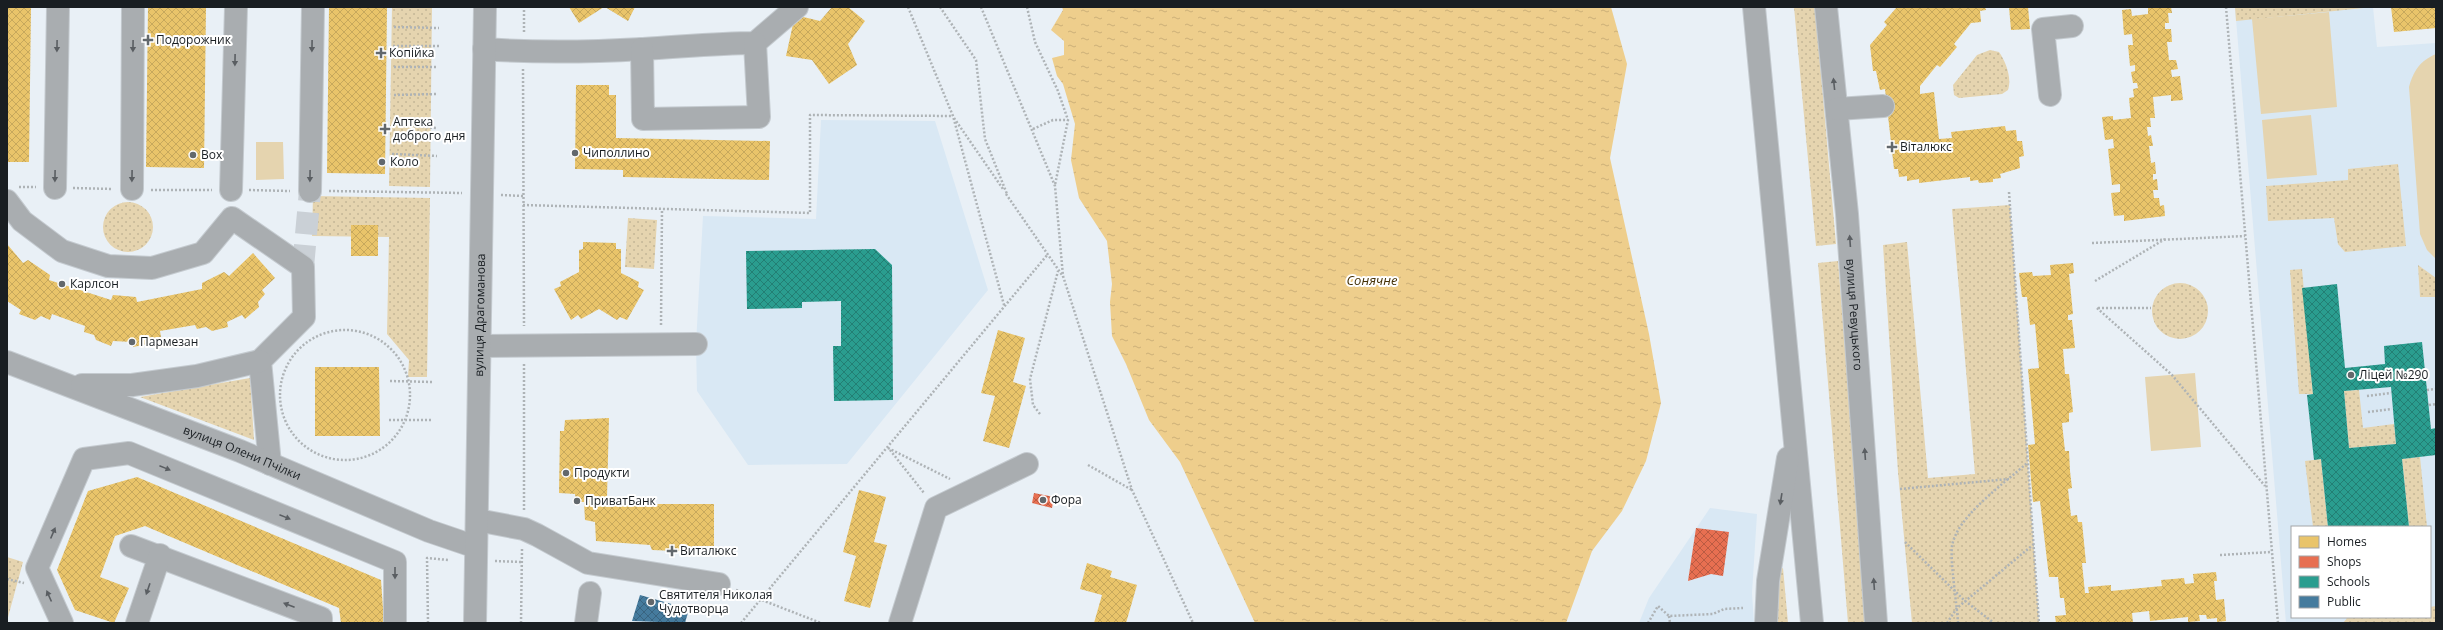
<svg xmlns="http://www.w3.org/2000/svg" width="2443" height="630" viewBox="0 0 2443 630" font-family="'Open Sans',sans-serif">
  <defs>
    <pattern id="grass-dots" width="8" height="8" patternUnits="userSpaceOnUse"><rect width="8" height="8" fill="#e5d4af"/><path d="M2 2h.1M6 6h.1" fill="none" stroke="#c4b696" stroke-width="1.8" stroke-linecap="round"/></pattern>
    <pattern id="water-ripples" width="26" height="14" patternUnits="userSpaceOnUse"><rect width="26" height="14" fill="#eece8c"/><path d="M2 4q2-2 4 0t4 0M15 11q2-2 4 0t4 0" fill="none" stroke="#ccb078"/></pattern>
    <pattern id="homes-cross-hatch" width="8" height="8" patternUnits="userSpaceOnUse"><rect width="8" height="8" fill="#e9c46a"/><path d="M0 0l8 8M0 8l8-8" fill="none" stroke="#c7a85c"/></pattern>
    <pattern id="shops-cross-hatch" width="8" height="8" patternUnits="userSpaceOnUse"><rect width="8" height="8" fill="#e76f51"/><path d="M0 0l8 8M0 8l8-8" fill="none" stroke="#ba5b43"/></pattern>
    <pattern id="schools-cross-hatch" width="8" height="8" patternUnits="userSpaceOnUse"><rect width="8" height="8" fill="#2a9d8f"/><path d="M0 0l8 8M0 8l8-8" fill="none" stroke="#237f74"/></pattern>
    <pattern id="public-cross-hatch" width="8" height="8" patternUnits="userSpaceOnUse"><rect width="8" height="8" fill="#457b9d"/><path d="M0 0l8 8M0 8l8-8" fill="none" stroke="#396480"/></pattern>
  </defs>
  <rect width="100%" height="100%" fill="#e9f0f6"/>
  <path fill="#d9e8f4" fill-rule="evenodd" d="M2235,7h138l4,40 59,-4v577l-28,3h-122zM2292,527h138v90h-138z
    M821,120l114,1 53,169 -141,174 -99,1 -51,-74 -1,-47 7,-128 113,3z
    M1710,508l47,6 -5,79 2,30h-115l10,-25z"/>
  <path fill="url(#grass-dots)" d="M392,7h40l-2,180 -41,-1z
    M1794,7h21l21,237 -20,2z
    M2235,7h138l-137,14z
    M1990,50l9,2c7,10 13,26 9,38l-6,4 -43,4 -5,-3 -1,-10 24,-30z
    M2398,164l8,82 -61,6 -7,-8 -4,-26 -66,3 -2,-35 82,-6v-11z
    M313,196l117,2 -3,179h-19l1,-17 -22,-26 2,-97 -77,-1z
    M103 227a25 25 0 1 1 50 0a25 25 0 1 1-50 0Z
    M2010,205l29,418h-127l-14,-151 -15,-227 24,-3 21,236 47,-4 -23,-265z
    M628,218l29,2 -3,49 -29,-2z
    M1838,261l29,362h-19l-30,-360z
    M2418,265l18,13v19h-16z
    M2302,269l11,125h-14l-9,-124z
    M2152 311a28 28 0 1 1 56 0a28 28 0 1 1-56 0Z
    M250,378l4,62 -114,-43z
    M2359,390l4,38 31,-4 2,20 -47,4 -5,-57z
    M2420,457l7,70h-18l-7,-68z
    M2321,459l7,68h-15l-8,-66z
    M7,557l16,5 -16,59z
    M1783,568l5,55h-12l3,-53z
    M2436,606v17h-93l5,-6h82v-10z"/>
  <path fill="#e5d4af" d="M2329,12l8,95 -76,7 -9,-95z
    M2436,54v205l-9,-9 -7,-16 -11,-147c5,-17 11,-26 27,-33z
    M2311,115l6,60 -50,4 -5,-59z
    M256,142h27l1,37 -28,1z
    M2195,373l6,74 -50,4 -6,-74z"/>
  <path fill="url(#water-ripples)" d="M1062,7h549l16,57 -17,94 39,176 12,69 -15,58 -24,50 -30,40 -26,72h-311l-75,-161 -31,-42 -23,-56 -14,-28 -2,-34 2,-18 -5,-43 -28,-43 -8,-38 4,-36 -12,-40 -6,-8 -5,-18 12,-3v-14l-13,-11 12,-20z"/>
  <path fill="url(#homes-cross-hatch)" d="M7,7h24l-2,155h-22z
    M148,7h58l-2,161 -58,-1z
    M329,7h58l-2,167 -58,-1z
    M569,7h35l-25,16z
    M605,7h30l-7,14z
    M832,7h16l17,14 -17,23 9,21 -28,19 -17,-24 -26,-4 9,-41 25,6z
    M1897,7h88l1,3 -6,1 1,11 -10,1 -17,21 3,3 -17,20 -3,-2 -17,21v8l14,-2 5,47 13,-1 -1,-6 54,-6 1,5 10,-1 1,11h5l2,15 -5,1 1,11 -20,6 1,4 -8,1v3l-14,1 -1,-3 -8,1v-4l-51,6v-4l-12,2v-5l-8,1 -1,-8h-4l-9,-80 -5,1 -4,-19h-3l-3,-26 17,-20 -3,-3z
    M2009,7h19l2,22 -19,1z
    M2148,7h23l1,6h-4l1,10h-4v6h6l1,13h-5l2,18h7l2,9 -7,1 1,7 8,-1 3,24 -12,1v-6l-18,2 2,21h-5l1,9h-4l1,9 3,-1 2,11h-4l2,17 4,-1 1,12h-3v6l4,-1 1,11h-5l1,8h5l1,8 4,-1 1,11 -41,5v-6l-10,1 -3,-23 9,-1v-8l-8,1 -4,-36 6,-1 -1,-9 -8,1 -3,-23 11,-1v4l18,-2 -2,-20 5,-1 -1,-8 5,-1 -1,-5h-4l-2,-11 4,-1v-6l-5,1 -2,-21h5l-1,-11 -8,1 -2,-25 9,-1 1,7 16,-2z
    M2391,7h45v21l-42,4z
    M576,85h33v10h7v43l154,3 -1,39 -146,-3v-7l-48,-1z
    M351,225h27v31h-27z
    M583,242l33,1v6h5v24l18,9 -1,5 6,3 -17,30 -7,-3 -3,3 -18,-11 -18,10 -3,-4 -7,5 -17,-31 7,-3 -1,-4 19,-10v-22l4,-1z
    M7,244l16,19 5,-3 22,15 -1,5 62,20 2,-5 23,2 1,5 65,-13v-6l22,-11 5,4 24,-23 22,25 -13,12 3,4 -7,8 1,5 -14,12 -3,-4 -15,7 1,5 -16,4 -6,-4 -9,2 -2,-4 -35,6 1,6 -10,2 -3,5 -15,3 -1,-5 -19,-1 -2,5 -15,-6 -2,-5 -10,-3 1,-6 -33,-12 -2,6 -9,-4 -6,4 -16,-6 2,-4 -14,-9z
    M2073,263l1,10 -5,1 4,40 -5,1v5h4l3,28 -12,1 2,25h4l4,38 -4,1v9l-7,1 3,28h4l1,20 2,17 -4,1 3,27 6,-1 1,7h4l4,41h-4l3,30h4l-1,-6 23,-2v6l51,-5 -1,-6 12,-1 11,-1 1,6 9,-1 -1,-9 23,-2 1,9h-3l2,19 8,-1 2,22 -9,1v-4l-10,1 -1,-4h-7l1,6 -12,1v-5l-38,4 -1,-10 -17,2 1,10h-77l-1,-7 11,-1 -2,-17h-4l-2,-21h-9l-9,-76 -7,1 -5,-57 7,-1 -7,-75 11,-1 -4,-44 -5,1 -3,-28h-5l-3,-24 13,-1 1,4 18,-1 -1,-10z
    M998,330l27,8 -12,44 13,4 -17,62 -26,-7 12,-45 -14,-3z
    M315,367h64l1,69h-65z
    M609,418l-2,79h35l5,7h67v42h-12l-1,6 -49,-2 -2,-5 -54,-4 -1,-19 -10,-2 -1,-18h-8l-1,-8 -16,-1 1,-62h4l1,-11z
    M137,477l244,103 3,43h-43l-2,-15 -194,-82 -30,10 -15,41 29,11 -15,35 -39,-13 -18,-40 31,-79z
    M859,490l27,7 -12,45 13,3 -17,63 -26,-7 12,-45 -13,-4z
    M1087,563l25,8 -2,6 27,8 -11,38h-32l8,-28 -22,-6z"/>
  <path fill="url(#shops-cross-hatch)" d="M1034,493l20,4 -2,11 -20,-5z
    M1696,528l33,4 -6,44 -12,-2 -23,7z"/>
  <path fill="url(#schools-cross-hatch)" fill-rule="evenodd" d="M875,249l17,16 1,135 -59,1 -1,-55h8v-45l-39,1v6l-55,1 -1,-58z
    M2337,284l8,84 40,-4 -1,-18 38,-4 9,87 5,-1v27l-34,4 7,68h-81l-7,-68 -7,1 -7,-65 6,-1 -11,-106zM2391,387l5,57 -47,4 -5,-57z"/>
  <path fill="url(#public-cross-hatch)" d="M640,595l49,14 -4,14 -53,-2z"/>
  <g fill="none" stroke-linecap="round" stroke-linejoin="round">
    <path stroke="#cad0d6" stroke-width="22" stroke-dasharray="22 11" stroke-linecap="butt" d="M303,267l7,-76"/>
    <defs>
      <g id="minor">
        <path d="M1754,7l58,616"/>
        <path id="s1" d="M1826,7l21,207 29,409"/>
        <path d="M484,49c53,4 106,3 159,0 37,-2 74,-6 112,-6l42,-36"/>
        <path d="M642,49l1,70 116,-2 -4,-74"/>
        <path d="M2050,95l-7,-66 29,-3"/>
        <path d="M1837,109l46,-3"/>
        <path d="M55,188l3,-181"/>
        <path d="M132,189l1,-182"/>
        <path d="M231,190l5,-183"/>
        <path d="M310,191l3,-184"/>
        <path d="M7,201l15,20 40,30 46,15 44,2 51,-15 29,-35 71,49 1,50 -44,44 10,103"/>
        <path d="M481,346l215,-2"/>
        <path id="s2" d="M7,362l233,89 189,80 47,16"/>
        <path d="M82,385h50l65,-9 63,-15"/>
        <path d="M477,520l47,9 13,6 51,28 131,21"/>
        <path d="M131,546l190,72v5"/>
        <path d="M62,623l-25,-55 47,-109 45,-6 266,109v61"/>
        <path d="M137,623l23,-68"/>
        <path id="s3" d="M475,623l10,-616"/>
        <path d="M586,623l4,-30"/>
        <path d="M900,623l36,-115 91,-44"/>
        <path d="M1766,623l2,-42 20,-123"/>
      </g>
    </defs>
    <use href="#minor" stroke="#c4cacf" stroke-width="24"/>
    <path stroke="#aeb3b6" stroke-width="2.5" stroke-dasharray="2 2" stroke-linecap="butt" d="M908,7l45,109 51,189
      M940,7l36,53 9,79 22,55
      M981,7l74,179 8,90 69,214 61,133
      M1027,7l8,35 23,49 10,29 -13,65
      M2226,7l52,616
      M394,27l45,1
      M524,32v-25
      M393,46h46
      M394,67h44
      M523,69l1,257
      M394,95l44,-1
      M954,118l49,71
      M394,125l43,3
      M1033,129l20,-9h15
      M392,154l45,2
      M19,187h17
      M73,188l39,1
      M151,190h61
      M249,190l41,1
      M329,191l133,2
      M2009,192l30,431
      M1006,194l56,81
      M501,195l22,1
      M523,205l287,8v-98l143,1
      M2092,243l153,-7
      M2095,281l70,-42
      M2097,308l75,67 93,111
      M2098,308h53
      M661,325l1,-116
      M280 395a65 65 0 1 1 130 0a65 65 0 1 1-130 0Z
      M390,381l43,1
      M2427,390l9,-1
      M2367,396l24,-3
      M2429,405l7,-1
      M2368,412l24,-3
      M1040,414l-7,-9 -3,-26 28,-108
      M389,420h43
      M888,448l62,31
      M890,450l34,43
      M1088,465l44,25
      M1900,489l109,-10
      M524,510v-147
      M1905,542l60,59 29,22
      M2220,555l51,-3
      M495,561l26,1
      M7,579l17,4
      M736,590l85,33
      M1669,616l1,7
      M428,623l-1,-65 21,2
      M521,623l1,-74
      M741,623l307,-369
      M1648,623l10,-17 11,10 44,-2 11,-5 19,-1
      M1947,623l10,-15 77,-64
      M1958,623c-1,-19 -8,-60 -6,-77 5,-30 53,-63 75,-83"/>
    <use href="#minor" stroke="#a9adb0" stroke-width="22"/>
  </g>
  <defs><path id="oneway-solid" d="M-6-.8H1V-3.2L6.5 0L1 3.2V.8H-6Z"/></defs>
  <g fill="#5a5e62">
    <use href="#oneway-solid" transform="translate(57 46) rotate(91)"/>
    <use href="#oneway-solid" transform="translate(133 46) rotate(91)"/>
    <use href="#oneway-solid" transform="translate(312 46) rotate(91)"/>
    <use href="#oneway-solid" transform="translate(235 60) rotate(91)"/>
    <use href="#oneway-solid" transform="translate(1834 84) rotate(-96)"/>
    <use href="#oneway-solid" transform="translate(55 176) rotate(91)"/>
    <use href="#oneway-solid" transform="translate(132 176) rotate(91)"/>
    <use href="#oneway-solid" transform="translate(310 176) rotate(91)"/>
    <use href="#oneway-solid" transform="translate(1850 241) rotate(-94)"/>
    <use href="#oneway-solid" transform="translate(1865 454) rotate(-94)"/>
    <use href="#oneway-solid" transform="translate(165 468) rotate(22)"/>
    <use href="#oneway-solid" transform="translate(1781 499) rotate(99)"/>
    <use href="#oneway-solid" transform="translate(285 517) rotate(22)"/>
    <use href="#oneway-solid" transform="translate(53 533) rotate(-67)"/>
    <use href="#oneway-solid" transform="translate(395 573) rotate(90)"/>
    <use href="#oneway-solid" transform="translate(1874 584) rotate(-94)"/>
    <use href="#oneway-solid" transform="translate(148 589) rotate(109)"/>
    <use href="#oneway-solid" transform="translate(49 596) rotate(-114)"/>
    <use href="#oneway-solid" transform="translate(289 605) rotate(-159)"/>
  </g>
  <g fill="#62686c" stroke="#fff" stroke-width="1.5">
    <path d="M146 34h4v4h4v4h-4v4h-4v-4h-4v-4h4z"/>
    <path d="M379 47h4v4h4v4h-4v4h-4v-4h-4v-4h4z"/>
    <path d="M383 123h4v4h4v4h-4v4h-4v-4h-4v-4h4z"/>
    <path d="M1890 141h4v4h4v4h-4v4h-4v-4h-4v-4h4z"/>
    <circle cx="575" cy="153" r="4"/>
    <circle cx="193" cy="155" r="4"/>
    <circle cx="382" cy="162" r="4"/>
    <circle cx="62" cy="284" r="4"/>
    <circle cx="132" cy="342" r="4"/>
    <circle cx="2351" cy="375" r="4"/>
    <circle cx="566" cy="473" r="4"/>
    <circle cx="1043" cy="500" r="4"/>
    <circle cx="577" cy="501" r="4"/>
    <path d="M670 545h4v4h4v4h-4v4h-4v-4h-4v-4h4z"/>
    <circle cx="651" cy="602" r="4"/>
  </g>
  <g text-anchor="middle" stroke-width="4" stroke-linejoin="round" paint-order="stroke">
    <g font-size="12" fill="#191e22" stroke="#fff" text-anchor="start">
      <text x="156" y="44">Подорожник</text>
      <text x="389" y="57">Копійка</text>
      <text x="393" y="126">Аптека<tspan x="393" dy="14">доброго дня</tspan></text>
      <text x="1900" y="151">Віталюкс</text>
      <text x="583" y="157">Чиполлино</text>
      <text x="201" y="159">Box</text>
      <text x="390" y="166">Коло</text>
      <text x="70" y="288">Карлсон</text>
      <text x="140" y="346">Пармезан</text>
      <text x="2359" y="379">Ліцей №290</text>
      <text x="574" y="477">Продукти</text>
      <text x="1051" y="504">Фора</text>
      <text x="585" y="505">ПриватБанк</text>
      <text x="680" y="555">Виталюкс</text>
      <text x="659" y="599">Святителя Николая<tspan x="659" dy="14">Чудотворца</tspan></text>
    </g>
    <g font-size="12" fill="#191e22" stroke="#fff">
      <text dy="4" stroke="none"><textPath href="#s3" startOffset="308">вулиця Драгоманова</textPath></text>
      <text dy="4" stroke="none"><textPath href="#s1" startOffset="309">вулиця Ревуцького</textPath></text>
      <text dy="4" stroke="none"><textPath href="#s2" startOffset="252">вулиця Олени Пчілки</textPath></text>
    </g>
    <g font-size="13" font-style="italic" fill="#463207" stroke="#fff">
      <text x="1372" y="285">Сонячне</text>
    </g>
  </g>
  <rect width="2443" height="630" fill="none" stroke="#191e22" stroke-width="16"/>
  <rect x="2291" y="526" width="140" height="92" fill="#ffffff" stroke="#a3a5a7"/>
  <rect x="2299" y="536" width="20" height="12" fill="#e9c46a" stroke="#a3a5a7"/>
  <text x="2327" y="546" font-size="12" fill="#191e22">Homes</text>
  <rect x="2299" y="556" width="20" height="12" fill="#e76f51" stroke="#a3a5a7"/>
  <text x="2327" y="566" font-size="12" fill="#191e22">Shops</text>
  <rect x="2299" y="576" width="20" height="12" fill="#2a9d8f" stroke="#a3a5a7"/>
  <text x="2327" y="586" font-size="12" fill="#191e22">Schools</text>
  <rect x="2299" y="596" width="20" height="12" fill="#457b9d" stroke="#a3a5a7"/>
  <text x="2327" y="606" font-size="12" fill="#191e22">Public</text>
</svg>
